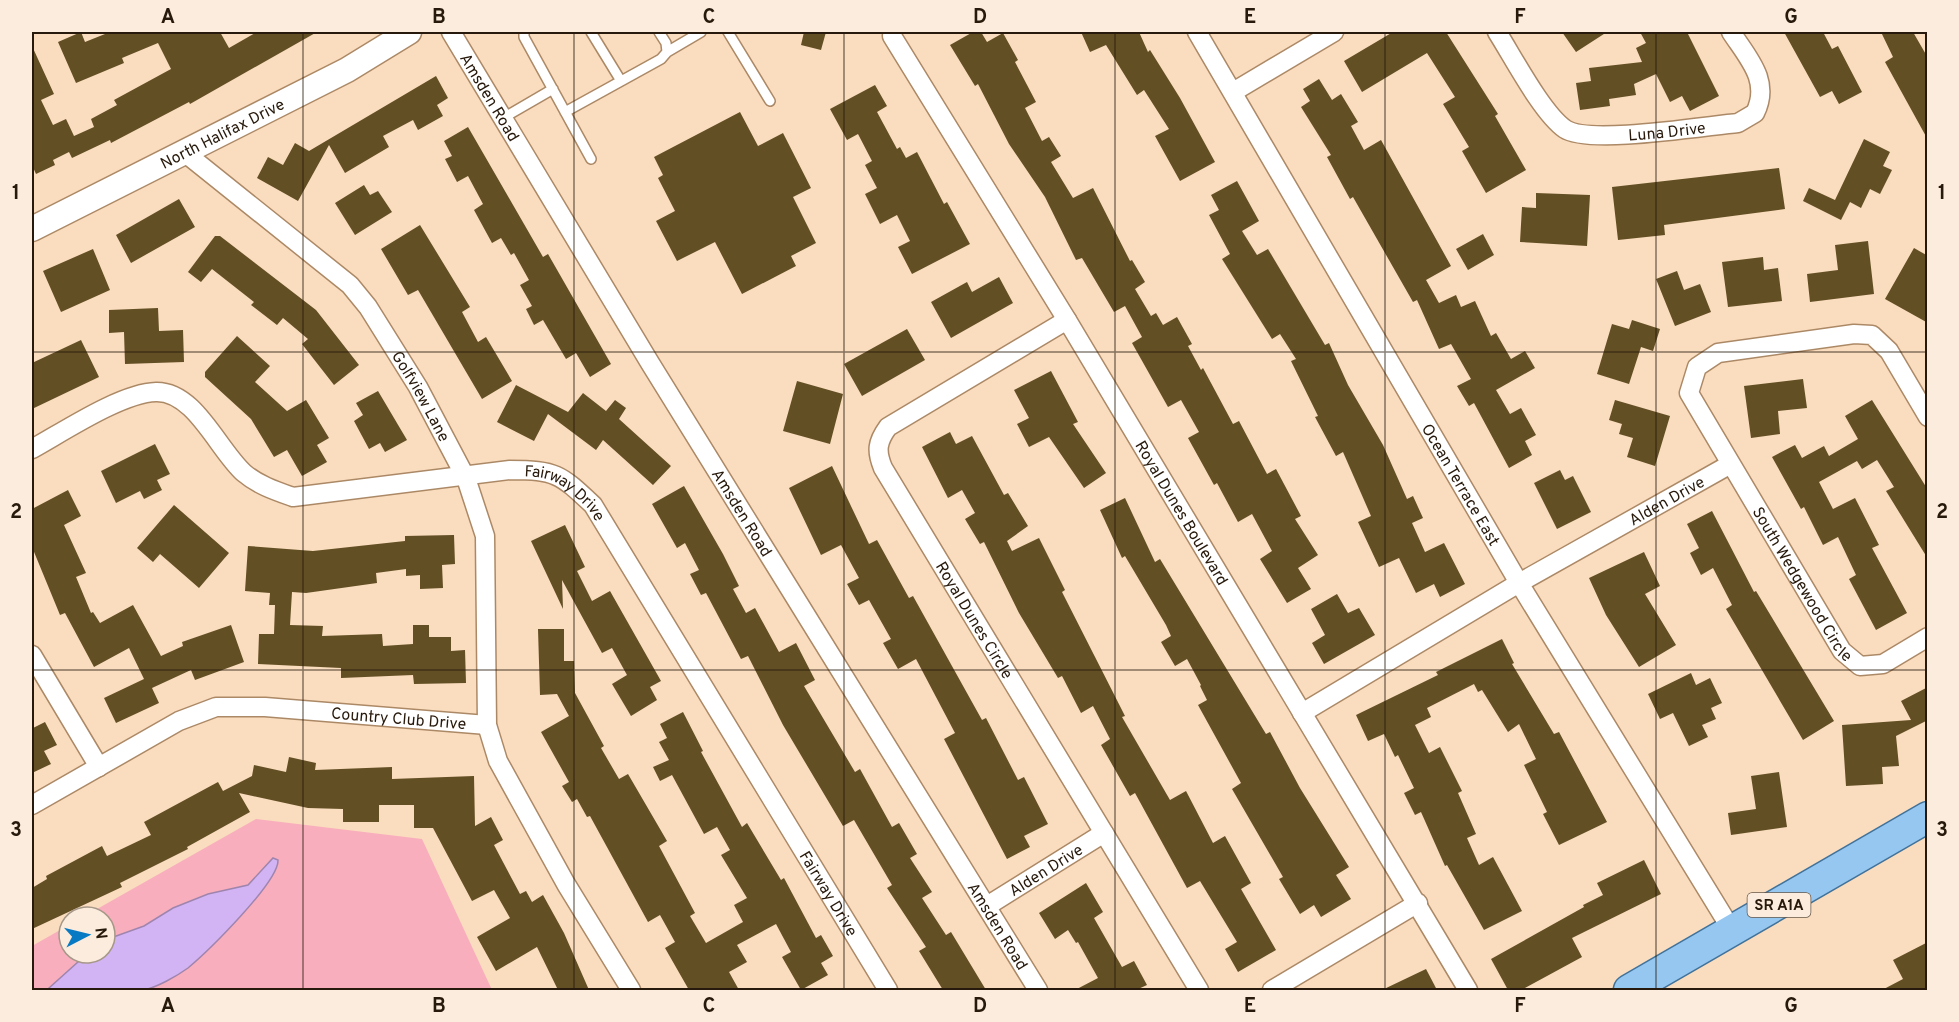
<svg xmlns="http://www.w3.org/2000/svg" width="1959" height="1022" viewBox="0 0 1959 1022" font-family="Overpass,sans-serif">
  <rect width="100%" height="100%" fill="#fadcbe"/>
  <path fill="#f8aebc" d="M256,819l166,20 70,151h-460v-44l37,-21v28h36v-36h-22z"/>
  <path fill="#d2b3f4" stroke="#9f85ae" stroke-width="1.5" d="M273,858l5,2c1,22 -71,92 -90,108 -11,8 -32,20 -45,22 -23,5 -68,1 -92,0l-2,-2 39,-35h17v-13l39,-14 29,-18 35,-14 40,-9z"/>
  <path fill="#624f24" d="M81,32l4,10 25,-10h110l9,16 28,-16h60l-127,72 -1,-2 -78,41 -1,-3 -38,18 -3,-6 -16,8 2,5 -19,9 -4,-9v-119l22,48 -13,6 12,25 13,-6 8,17 20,-9 -3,-8 26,-14 -3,-5 57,-31 -13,-26 -36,15 2,5 -48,20 -18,-41z
    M804,32h22l-5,18 -20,-5z
    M973,32h8l6,10 16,-9 15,27 -3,2 21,40 -11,6 17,33 7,-4 12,19 -10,6 22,36 20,-10 37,73 2,-1 13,22 -10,7 16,27 5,-3 7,12 14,-8 15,27 -4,2 13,24 2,-2 30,56 6,-3 28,53 9,-5 25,47 -6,3 23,36 -20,13 13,21 -24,14 -27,-44 12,-8 -20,-37 -14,8 -21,-39 -3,2 -26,-47 11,-6 -18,-32 -13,7 -36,-64 10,-6 -17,-31 -11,6 -32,-54 -6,2 -31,-63 -36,-53 -31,-60 -3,2 -25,-41z
    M1081,32h58l9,20 2,-2 30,48 35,64 -35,19 -25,-45 14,-7 -25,-39 -7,5 -31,-50 -16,7z
    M1393,32h53l52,82 -3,2 31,54 -40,23 -24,-42 7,-4 -26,-43 12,-7 -28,-44 -65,39 -18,-31z
    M1562,32h45l-31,20z
    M1640,32h47l32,64 -29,15 -8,-15 -12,6 -14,-28 -22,10 2,11 -27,4 1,7 -30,4 -4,-27 15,-2 -2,-13 53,-6 -6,-14 10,-5z
    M1784,32h39l9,17 6,-3 24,46 -23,12 -7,-13 -12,6z
    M1881,32h32l15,26v82l-43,-78 8,-5z
    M436,76l12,22 -11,7 6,11 -25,14 -5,-10 -30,16 6,11 -44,26 -16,-28 -31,56 -41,-23 11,-21 15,8 12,-22 14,8z
    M1319,79l13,21 9,-6 17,28 -7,4 13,24 17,-10 70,126 -25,14 13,23 17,-8 5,12 14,-6 16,35 5,-3 15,26 14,-8 10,17 -39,22 14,24 11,-6 15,27 -11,6 7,14 -23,13 -35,-65 -5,3 -12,-20 14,-7 -20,-35 -12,5 -22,-49 -4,2 -60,-105 -3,2 -23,-42 4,-2 -30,-48 9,-6 -7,-12z
    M875,85l12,21 -10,6 20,37 3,-2 6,11 11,-6 27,52 3,-2 23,42 -58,30 -14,-27 12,-6 -13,-26 -17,9 -15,-30 12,-6 -12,-23 7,-4 -14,-27 -11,6 -17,-31z
    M740,112l18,34 25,-13 28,55 -18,9 23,46 -25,13 5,10 -54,28 -27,-52 -38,19 -21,-40 19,-10 -17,-33 5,-3 -9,-18z
    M468,127l75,130 5,-3 63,110 -21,13 -14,-24 -10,6 -23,-39 -9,5 -8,-16 6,-3 -12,-21 9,-5 -15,-27 -3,2 -10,-17 -9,5 -18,-33 9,-6 -15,-28 -11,6 -12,-23 7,-3 -8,-15z
    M1864,139l26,13 -7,14 9,4 -12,24 -10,-5 -9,19 -11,-6 -9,18 -38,-19 6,-13 26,12z
    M1779,168l6,41 -121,16 1,10 -47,5 -6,-53z
    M1237,181l22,40 -17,10 15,24 11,-6 57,96 4,-2 19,42 35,60 24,54 6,-3 10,22 -11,5 13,29 19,-9 21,41 -25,13 -6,-13 -18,9 -17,-35 -20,9 -21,-45 13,-6 -28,-64 -7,4 -21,-39 3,-1 -27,-55 5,-2 -16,-25 -8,5 -50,-80 8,-5 -21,-39 10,-5 -8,-15z
    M364,185l6,10 8,-4 14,21 -37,23 -20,-32z
    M1536,193l54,2 -3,51 -67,-4 2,-35 14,1z
    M179,199l16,28 -64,36 -15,-28z
    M420,225l50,82 -8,5 16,30 8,-5 26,44 -30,18 -64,-109 -10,5 -27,-46z
    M1483,234l11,21 -26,15 -12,-21z
    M215,236h5l96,74 43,55 -25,20 -32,-41 6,-5 -25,-21 -6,7 -26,-20 3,-3 -42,-33 -11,13 -13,-10z
    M1868,241l6,53 -64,8 -3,-28 31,-4 -3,-25z
    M1914,248l14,8v67l-43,-24z
    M93,249l17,41 -49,22 -18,-41z
    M1763,257l1,13 14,-2 4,33 -54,6 -6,-45z
    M1677,271l7,19 16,-6 11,28 -36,14 -19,-47z
    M999,277l14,26 -62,35 -20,-36 36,-20 5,10z
    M158,308l1,23 24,-1 1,32 -59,2 -1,-32 -15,1v-23z
    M1632,320l28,9 -7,22 -12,-4 -12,37 -32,-10 15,-50 17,5z
    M907,329l18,31 -63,36 -18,-32z
    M237,336l33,30 -15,16 32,29 19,-11 23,38 -12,7 10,17 -25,14 -15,-26 -13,7 -23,-38 -46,-42v-5z
    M81,340l18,37 -67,32v-46z
    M1051,371l27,51 -5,2 33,49 -22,15 -35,-51 -20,10 -12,-23 12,-6 -15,-28z
    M1803,379l4,29 -29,3 2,23 -29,4 -7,-52z
    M797,381l46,13 -13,50 -47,-13z
    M516,385l52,27 15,-19 23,18 9,-11 11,8 -7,11 52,47 -18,19 -50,-45 -7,10 -48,-36 -14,27 -37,-19z
    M378,391l29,49 -22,12 -5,-9 -11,6 -15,-28 9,-6 -7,-12z
    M1615,400l55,16 -15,50 -28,-9 6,-19 -14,-4 3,-10 -13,-4z
    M1872,400l56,90v69l-42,-68 8,-4 -17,-27 -15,9 -5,-8 -38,21 14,27 22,-11 24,47 -7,3 35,65 -31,17 -27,-51 7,-4 -18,-38 -15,8 -19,-38 -3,2 -29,-52 23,-12 7,13 22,-12 5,10 29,-17 -13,-23z
    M950,432l6,12 16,-8 32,59 4,-2 20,33 -21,15 5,10 27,-13 26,52 -3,2 63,124 -3,1 48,83 16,-9 27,52 12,-7 26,47 -10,6 35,61 -38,22 -13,-23 12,-7 -37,-61 -13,7 -52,-95 -5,3 -29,-51 9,-6 -17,-33 -12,7 -19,-37 -4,2 -39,-65 -35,-71 -4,2 -15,-25 10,-6 -13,-23 -14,8 -26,-51z
    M155,444l15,30 -13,6 5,10 -18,9 -4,-8 -24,12 -15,-32z
    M832,466l37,78 8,-4 32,58 4,-2 69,124 4,-2 32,62 6,-3 24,47 -24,12 6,11 -23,12 -63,-120 11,-6 -39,-74 -18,10 -15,-26 8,-4 -22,-39 -10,5 -12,-21 12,-6 -18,-33 -20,10 -32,-67z
    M1560,470l5,10 8,-4 18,36 -34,17 -23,-46z
    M684,486l39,68 16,32 -6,3 13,24 9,-5 24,44 17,-9 19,37 -11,6 51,86 5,-3 32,58 7,-4 18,31 -7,4 22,34 -10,6 24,37 5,-3 35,58h-43l-24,-39 7,-4 -39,-59 5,-3 -38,-65 -11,6 -60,-101 -35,-69 -7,3 -35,-66 -5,2 -11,-21 9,-4 -14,-27 -8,5 -25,-44z
    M68,490l13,26 -17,9 22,48 -10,4 15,36 2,-1 7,11 33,-18 28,51 22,-10 -1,-4 49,-17 13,37 -49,18 -4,-10 -39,18 7,15 -43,20 -12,-25 40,-19 -15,-31 -35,19 -29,-54 -5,2 -28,-68v-38z
    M1125,498l30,64 5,-3 106,175 4,-2 30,56 49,79 -13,8 15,24 -30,18 -7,-12 -14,9 -21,-35 4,-2 -51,-88 9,-6 -43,-78 9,-5 -7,-14 1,-1 -14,-26 -12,7 -14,-24 10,-6 -5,-11 -41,-69 -3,2 -22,-48z
    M174,505l55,48 -30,35 -39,-34 -7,8 -16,-14z
    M1712,511l42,81 2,-1 78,130 -31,19 -77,-131 6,-4 -19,-37 -12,7 -11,-22 9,-5 -12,-24z
    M565,525l20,42 -8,4 15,30 18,-10 51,90 -11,6 7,13 -26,16 -19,-32 15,-9 -15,-27 -10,5 -40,-73 1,29 -32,-68z
    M454,535l1,29 -13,1 1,23 -23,1v-14l-14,1v-7l-30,4 1,10 -71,10 -14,-1 -2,33 33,1 -1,10 60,-2 1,12 30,-2v-19h16v12h22v14l14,-1 1,33 -52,1 -1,-9 -72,3v-10l-83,-4 1,-30h15l1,-29h-6l1,-12 -25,-2 3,-45 65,5 92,-10v-5z
    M1644,552l16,34 -15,8 31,51 -37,22 -33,-52 -17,-37z
    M1337,594l11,19 11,-5 16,27 -51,29 -12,-21 13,-8 -14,-26z
    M538,629h26v32h10l1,32 29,53 -3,2 18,31 9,-5 39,67 -8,5 36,67 -5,3 16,27 37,-21 -9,-17 13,-7 -26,-43 9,-5 -13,-23 -13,7 -32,-59 -12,6 -7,-14 16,-7 -10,-18 8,-4 -7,-14 23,-12 20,39 -2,1 41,75 5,-4 34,57 3,-2 32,60 5,-3 12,21 -12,7 7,12 -27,15 -19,-33 9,-5 -15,-28 -39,21 10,17 -18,10 10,18h-50l-24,-42 10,-6 -15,-27 -12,7 -58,-106 -3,1 -10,-18 -5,3 -10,-16 7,-4 -28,-50 28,-16 -12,-22 -17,1z
    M1502,639l12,24 -2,1 42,70 5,-2 48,90 -48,23 -16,-31 4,-2 -23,-47 12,-6 -17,-35 -11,8 -26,-42 -4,2 -4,-8 -47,24 4,9 -16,8 14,28 11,-6 22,44 -4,2 18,41 -9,4 12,27 14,-8 29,54 -38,19 -37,-65 -2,1 -24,-54 -6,3 -11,-22 10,-5 -16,-33 -3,2 -11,-23 -16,7 -12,-26 82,-40 -2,-3z
    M1691,673l5,12 14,-7 12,25 -11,5 5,11 -14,6 6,12 -19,9 -16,-33 -13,6 -12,-25z
    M1928,687v33l-32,16 3,30 -17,1 1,17 -37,2 -4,-61 69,-5 -10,-19z
    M45,722l12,23 -13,6 7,13 -19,9v-48l1,3z
    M289,757l27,6 -1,7 77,-3v12l82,-3 1,50 16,-9 12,23 -9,5 26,49 6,-3 6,11 11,-7 21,38 25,57h-31l-21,-43 -41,24 -19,-34 33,-19 -16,-28 -22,11 -39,-73h-19v-23h-35v17h-36v-13l-35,-1 -69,-15 11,19 -63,35 1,2 -68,34 2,4 -90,42v-41l15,-9 -1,-3 56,-30 5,10 44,-21 -7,-13 74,-40 5,9 29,-15 2,-11 32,7z
    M1779,772l8,55 -56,8 -3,-22 28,-4 -5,-33z
    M1644,860l17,34 -89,44 10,19 -61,33h-13l-17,-31 93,-52 -1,-2 20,-10 -6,-12z
    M1086,883l17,29 -9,6 28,49 12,-6 13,24 -11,5h-61l23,-12 -20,-36 -2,1 -8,-13 -13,9 -16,-26z
    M1928,942v48h-46l21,-11 -10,-19z
    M1426,969l11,21h-55z"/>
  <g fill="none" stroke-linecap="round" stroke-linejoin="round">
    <defs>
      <path id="service" d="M524,32v5l67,122
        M591,32l30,49
        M728,32l42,69
        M667,52l34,-20
        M565,112l96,-53 6,-7 -1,-9 -7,-11
        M503,118l50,-29"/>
      <g id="minor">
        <path id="s1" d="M451,32l199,331 388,627"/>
        <path id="s2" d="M1197,32l322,551 214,349"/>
        <path id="s3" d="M1497,32c16,25 45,81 68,97 24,16 140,-3 173,-6l17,-10c16,-32 -7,-55 -24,-81"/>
        <path id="s4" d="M892,36l175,284 401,670"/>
        <path d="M1233,92l101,-60"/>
        <path id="s5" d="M184,152l166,133 18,22 50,80 48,91 19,58 2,189 11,36 68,123 65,106"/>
        <path id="s6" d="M1067,320l-179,107c-11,15 -12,24 -5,41l316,522"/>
        <path id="s7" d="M1928,417l-39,-66 -17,-16 -18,-1 -136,19 -21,14 -8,26 153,258 18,15 23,-2 45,-27"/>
        <path id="s8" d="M32,449c31,-17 89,-56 124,-57 39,-1 62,58 88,81 14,12 32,18 49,24l217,-27c46,0 50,4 83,35l295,485"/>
        <path d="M32,655l67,112"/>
        <path id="s9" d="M1302,713l217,-130 210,-118"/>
        <path id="s10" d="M32,805l147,-84 37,-14h49l222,18"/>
        <path id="s11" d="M987,906l117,-73"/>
        <path d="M1272,990l146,-87"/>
      </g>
      <g id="tertiary">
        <path id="s12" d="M32,229l315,-159 62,-38"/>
      </g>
      <path id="primary" d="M1629,990l299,-173"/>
    </defs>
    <use href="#service" stroke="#ac8966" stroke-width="12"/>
    <use href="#minor" stroke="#ac8966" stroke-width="21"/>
    <use href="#tertiary" stroke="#ac8966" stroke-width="27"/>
    <use href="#primary" stroke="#41729a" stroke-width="33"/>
    <use href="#service" stroke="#fff" stroke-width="9"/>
    <use href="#minor" stroke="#fff" stroke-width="18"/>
    <use href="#tertiary" stroke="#fff" stroke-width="24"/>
    <use href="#primary" stroke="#95c7f1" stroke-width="30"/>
  </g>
  <path fill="none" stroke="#27190b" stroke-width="1.5" stroke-opacity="0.55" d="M303,32v958M574,32v958M844,32v958M1115,32v958M1385,32v958M1656,32v958M32,352h1896M32,670h1896"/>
  <g text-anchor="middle" stroke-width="6" stroke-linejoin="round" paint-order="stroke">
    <rect fill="#fbecdd" stroke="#67584a" stroke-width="1.5" x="1747.5" y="893" width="63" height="24" rx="4.5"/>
    <g font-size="15" font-weight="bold" fill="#27190b">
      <text x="1779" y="910">SR A1A</text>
    </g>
    <g font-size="16" fill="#27190b" stroke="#fbecdd">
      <text dy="6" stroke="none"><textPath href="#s1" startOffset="76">Amsden Road</textPath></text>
      <text dy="6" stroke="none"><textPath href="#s3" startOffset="222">Luna Drive</textPath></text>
      <text dy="6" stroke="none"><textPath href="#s12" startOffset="213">North Halifax Drive</textPath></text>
      <text dy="6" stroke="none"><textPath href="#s5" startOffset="345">Golfview Lane</textPath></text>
      <text dy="6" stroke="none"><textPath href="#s2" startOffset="524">Ocean Terrace East</textPath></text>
      <text dy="6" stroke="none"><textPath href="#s8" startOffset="597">Fairway Drive</textPath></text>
      <text dy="6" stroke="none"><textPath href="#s9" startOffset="422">Alden Drive</textPath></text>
      <text dy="6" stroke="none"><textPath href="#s1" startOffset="562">Amsden Road</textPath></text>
      <text dy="6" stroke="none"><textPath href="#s4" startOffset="558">Royal Dunes Boulevard</textPath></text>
      <text dy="6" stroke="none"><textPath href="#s7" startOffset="530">South Wedgewood Circle</textPath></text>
      <text dy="6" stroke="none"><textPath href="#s6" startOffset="430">Royal Dunes Circle</textPath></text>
      <text dy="6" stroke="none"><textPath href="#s10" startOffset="392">Country Club Drive</textPath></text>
      <text dy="6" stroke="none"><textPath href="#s11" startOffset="69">Alden Drive</textPath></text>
      <text dy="6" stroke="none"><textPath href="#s8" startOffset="1083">Fairway Drive</textPath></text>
      <text dy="6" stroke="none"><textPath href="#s1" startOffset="1048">Amsden Road</textPath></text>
    </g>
  </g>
  <rect width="1959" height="1022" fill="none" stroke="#fbecdd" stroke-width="66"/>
  <g transform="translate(87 935) rotate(83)"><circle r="28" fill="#fbecdd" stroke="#a69889" stroke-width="1.5"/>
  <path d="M0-4.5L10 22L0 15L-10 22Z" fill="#087ac4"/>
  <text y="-9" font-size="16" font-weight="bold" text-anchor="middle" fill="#27190b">N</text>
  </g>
  <rect x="33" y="33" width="1893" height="956" fill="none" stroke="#27190b" stroke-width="2"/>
  <g font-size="20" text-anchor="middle" font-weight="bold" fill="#27190b">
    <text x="168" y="23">A</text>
    <text x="439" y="23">B</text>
    <text x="709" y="23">C</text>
    <text x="980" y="23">D</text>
    <text x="1250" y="23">E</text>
    <text x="1520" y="23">F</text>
    <text x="1791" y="23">G</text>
    <text x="16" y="199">1</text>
    <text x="1942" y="199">1</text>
    <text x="16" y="518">2</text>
    <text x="1942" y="518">2</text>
    <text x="16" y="836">3</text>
    <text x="1942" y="836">3</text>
    <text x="168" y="1012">A</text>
    <text x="439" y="1012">B</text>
    <text x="709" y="1012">C</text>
    <text x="980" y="1012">D</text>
    <text x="1250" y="1012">E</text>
    <text x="1520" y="1012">F</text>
    <text x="1791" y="1012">G</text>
  </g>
</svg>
